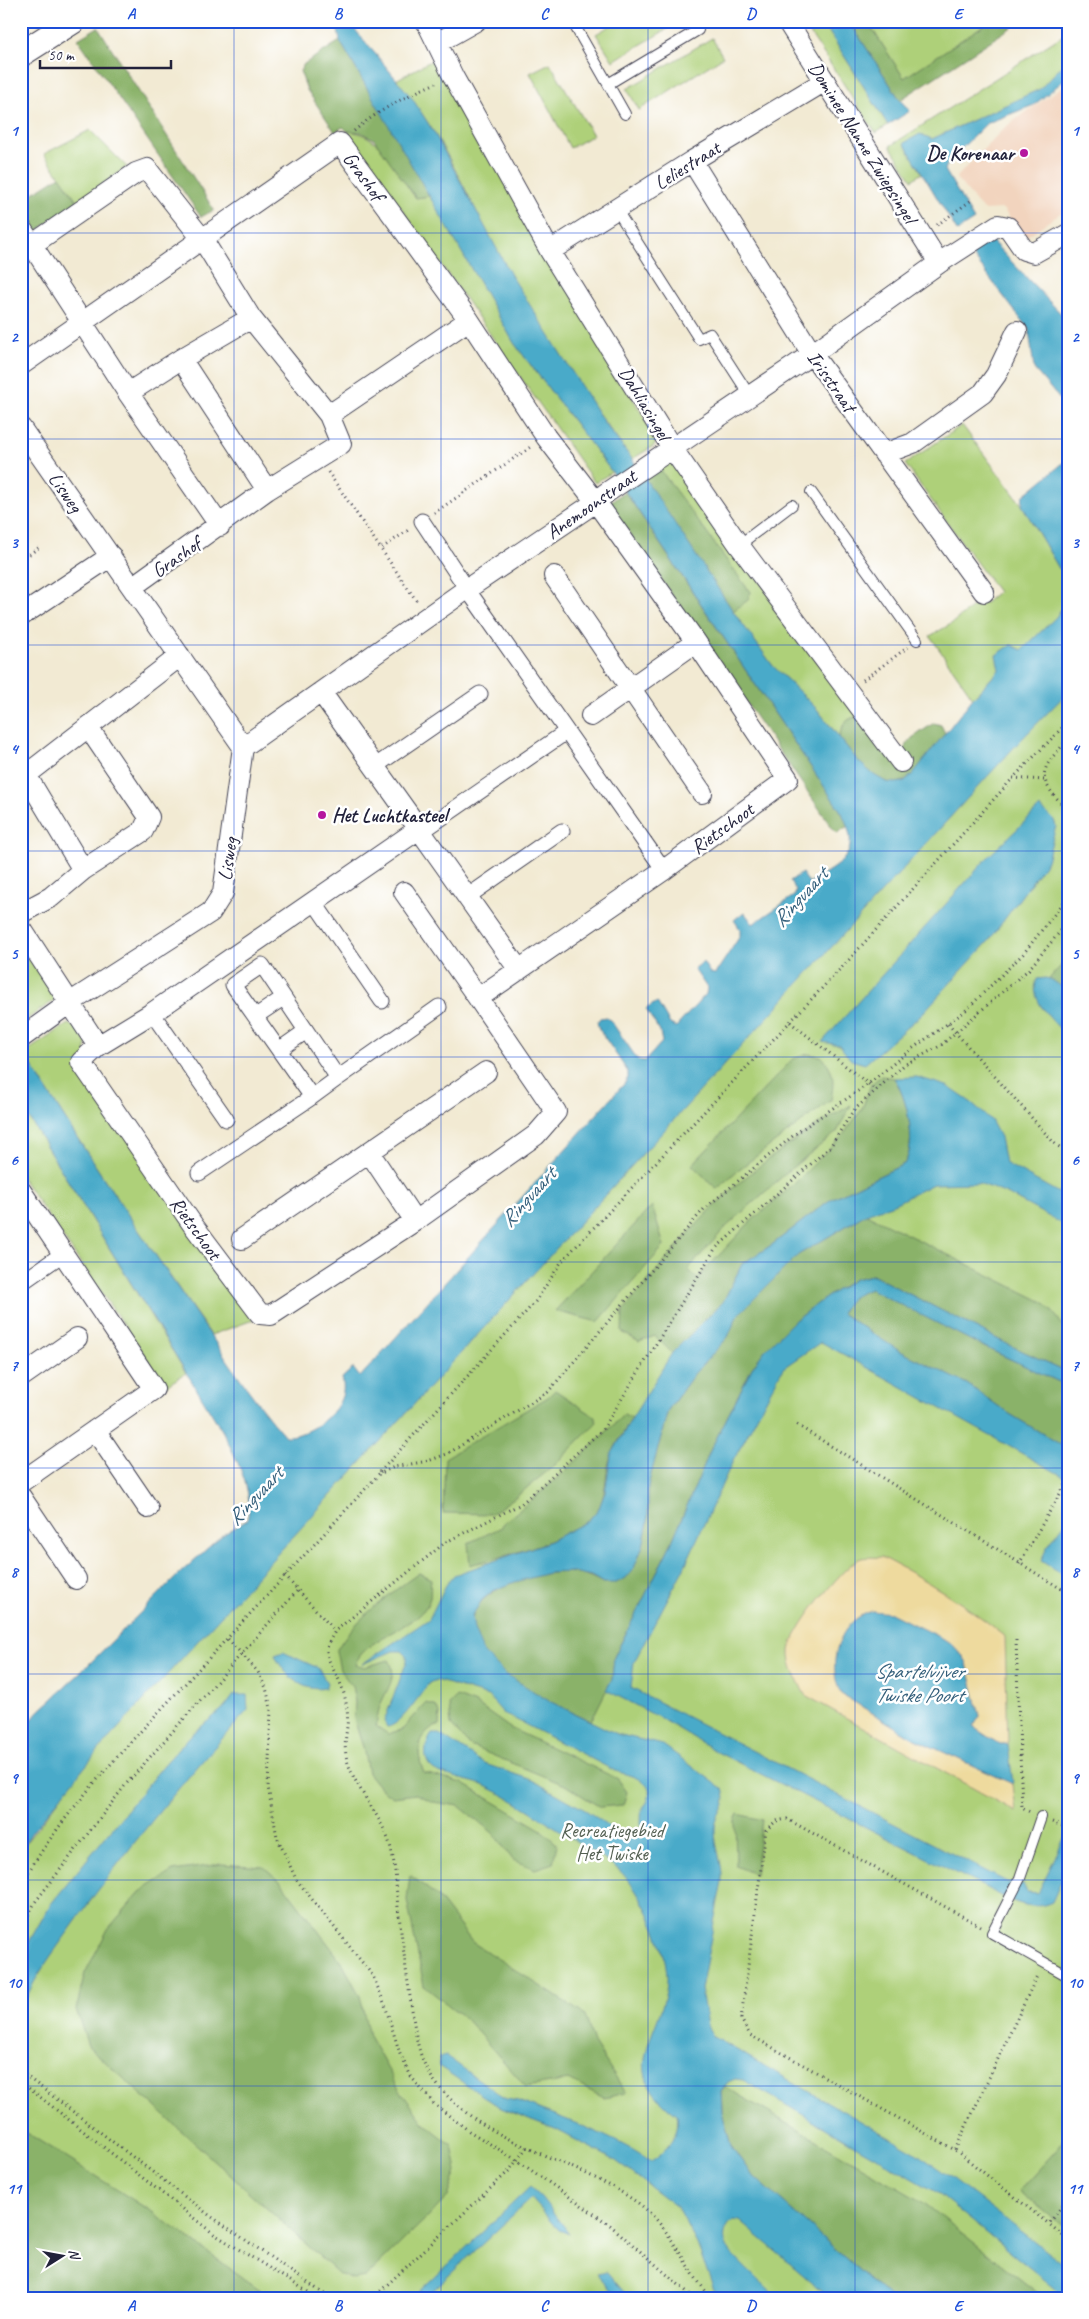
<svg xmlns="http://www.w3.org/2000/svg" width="1089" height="2319" viewBox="0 0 1089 2319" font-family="Caveat,sans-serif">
  <rect width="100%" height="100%" fill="#fff"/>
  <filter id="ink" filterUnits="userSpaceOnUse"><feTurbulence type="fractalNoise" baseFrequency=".02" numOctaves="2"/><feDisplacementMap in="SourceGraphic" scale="10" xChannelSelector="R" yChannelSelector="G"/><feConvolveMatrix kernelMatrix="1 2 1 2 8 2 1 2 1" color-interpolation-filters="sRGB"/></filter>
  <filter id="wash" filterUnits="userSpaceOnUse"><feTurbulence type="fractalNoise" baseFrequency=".0096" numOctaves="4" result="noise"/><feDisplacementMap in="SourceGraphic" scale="20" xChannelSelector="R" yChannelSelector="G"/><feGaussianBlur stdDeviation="1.12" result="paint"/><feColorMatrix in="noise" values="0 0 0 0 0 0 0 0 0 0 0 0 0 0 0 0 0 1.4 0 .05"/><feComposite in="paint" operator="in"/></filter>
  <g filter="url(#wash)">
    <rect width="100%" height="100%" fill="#f2ead3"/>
    <path fill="#f2d4be" d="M1068,82v126l-44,30 -21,-29 -20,1 -27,-32 48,-50z"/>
    <path fill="#aed079" stroke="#68795a" d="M618,21h63l-68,40 -17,-27z
      M802,21h20l66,104 -12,8z
      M867,21h123l-86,58z
      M1068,32v27l-27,30 -109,50 -28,4 18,30 -10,7 -22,-34z
      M712,38l11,19 -84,53 -12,-21z
      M436,58l221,382 -3,6 -22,13c-44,-57 -84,-120 -121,-183 -38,-65 -65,-139 -115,-196z
      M550,63l43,72 -23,13 -40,-75z
      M90,130l37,37 -49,35 -34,-48z
      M347,131c36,2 48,40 68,66l15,-1 84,147 98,129 -17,11z
      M962,425l60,80 42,72c2,7 5,13 4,20 -2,16 -34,41 -46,53l-11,-5 -12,25 -26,28 -43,-62 21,-12 31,-25 3,4 13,-11 -93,-128z
      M670,460l191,256c-15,2 -18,7 -22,21l-23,-29 -43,-42 -40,-55 14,-11 -88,-132z
      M1068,683v1615h-1047v-449l37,-48 54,-86z
      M21,944l37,54 -37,25z
      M68,1024l8,3 11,17 -2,9 168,267 -42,15c-65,-93 -128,-185 -187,-282z
      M21,1105l165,268 -20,13 -145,-209z"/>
    <path fill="#8ab269" stroke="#566a52" d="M849,21h18l37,57 86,-57h31l-121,79z
      M98,27l116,183 -13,7 -123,-178z
      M340,41l90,155 -14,2 -42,-59 -14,-7 -13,-1 -4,-4 -8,5 -28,-42 -7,-19 4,-7z
      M60,176l18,26 -44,31 -13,-17v-15z
      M659,468l91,124 -2,8 -15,11 -89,-133z
      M625,492l217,321 6,13 -11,7 -3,-3 -226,-327z
      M861,716l42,34 9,-12 22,-15 7,2 4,8c-10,14 -21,32 -34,43 -28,24 -57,-20 -72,-39 4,-14 7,-19 22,-21z
      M1068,958v33l-19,-12z
      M808,1054l13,2c14,14 13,25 10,44l-93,70 -21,19 -25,-24 101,-106z
      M881,1076l13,2c13,19 24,67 10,86l-73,35 -58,45 -31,20 -19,38 -51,51 -17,-17 -16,6 -17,-10 1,-21c39,-46 77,-96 124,-135 32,-26 68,-50 104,-71l-14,27 -44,35 -66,59 -39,43 9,10 52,-56 43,-37 51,-51 19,-26 9,-25z
      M652,1206l12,40 -66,76 -43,-11z
      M866,1214l177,88c27,26 25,35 25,70l-59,-27 -137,-70 -17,4 -24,15 -36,26 -30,30 -13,18 -41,81 -40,95 -57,113 -2,22 -21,42c-34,-16 -87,-37 -108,-69 -5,-8 -13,-27 -10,-36 7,-31 75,-48 102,-43 10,1 19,5 28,10l40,-37 5,-25v-35l20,-76 26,-36 34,-37 9,-21 61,-61z
      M870,1288l112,58 86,40v63l-60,-36 -41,-29 -70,-34 -56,-37 11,-16z
      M555,1390l39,26 3,6 -42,43 -37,30 -27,19 -48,-1 2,-55 103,-61z
      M624,1414l8,4c-8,14 -18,28 -23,44 -4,15 -3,30 -9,44 -14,31 -99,51 -130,59l-2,-22 34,-16 1,-4c43,-33 83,-70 121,-109z
      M419,1573l12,6c-1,6 0,13 -1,19 -7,29 -62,36 -75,66l9,3 25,-7c10,16 -3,30 -9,46 -2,6 -3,14 -4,20l12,8 15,-5 23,-26 9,3 5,7 -1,12c-23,10 -23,28 -15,48l38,10 78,46 17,15 -4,19 -18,6 -22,-9 -20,-27 -34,-27 -26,-4 -17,-8 -23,3 -12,-8 -13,-16 -5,-26 -9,-28 1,-17 -3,-16 -12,-16 -4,-19c17,-31 55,-58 83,-78z
      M457,1697l19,7 34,24 108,51 9,13 -4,13 -23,2 -35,-22 -95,-39 -19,-21 -2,-20z
      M738,1814l24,6 -7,54 -19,-8 -1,-46z
      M221,1864l43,3 18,16 59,78 19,35 9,40 30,53 25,34 28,22 5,26 -9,26 -83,81 -12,2 -14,-6 -251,-228 -12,-36 9,-37 23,-44 32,-37 33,-21z
      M410,1875l27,21 35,46 113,73 9,28 32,50 -22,5 -35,-18 -43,7 -60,-68 -42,-33 -17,-86z
      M725,2087l199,116 120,95h-154l-139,-124 -20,-28 -9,-34 -1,-20z
      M1068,2128v102l-49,-39 41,-45z
      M21,2133h6l130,82 113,83h-249z"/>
    <path fill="#eeda9e" stroke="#887e6c" d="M882,1557c44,23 85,48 123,79l3,108h-9l-26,-17 7,-11 -13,-52 -5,-9 -90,-44c-37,10 -29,52 -31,83l74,45 98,45 3,28 -211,-117c-6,-12 -16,-30 -15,-44 1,-19 52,-84 69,-92 6,-3 17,-1 23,-2z"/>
    <path fill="#4aaac9" stroke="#366682" d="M334,21h14l64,77 23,36 76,141 94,149 27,35 101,152 40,55 43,42 42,53 16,14 12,7 9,1 8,-1 9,-7 61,-77 26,-28 -3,-15 15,-10 11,5 34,-33 12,-18v93l-49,50 -917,1004 -70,86 -11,17v-116l17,-21 38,-35 102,-102 43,-39 26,-16c8,-29 -12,-63 -24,-88l-202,-327v-50l3,-2c53,88 111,172 169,257 30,42 57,87 92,126 17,2 48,-18 55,-35 4,-8 4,-15 2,-23l11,-10 7,9 264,-293 4,-6v-6l-29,-43 -2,-7 3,-4 7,-1 4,4 27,39 7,1 17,-19 -2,-10 -14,-23 11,-7 13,22 6,3 30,-33 1,-6 -13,-19 9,-7 7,11 5,1 25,-38v-7l-6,-9 10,-8 9,12 42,-29 1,-5 -6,-9 12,-8 7,10c35,-22 53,-27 33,-70l-230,-341 -98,-129 -174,-302 -3,-15z
      M822,21h27l51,79 10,11 -22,14z
      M1068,59v18l-34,28 -47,18 -39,39 -3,8 29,50 -17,11 -53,-88 16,-9 12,5 108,-50z
      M989,238l79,83v88l-34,-40 -5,-39 -59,-78z
      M1068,459v131l-4,-13 -42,-72 1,-9z
      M1040,807l14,13 2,6 -9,35 -59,81 -68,74 -55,48 -14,-4 -12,-15 -17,-3 167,-186z
      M1046,978l6,2 16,11v47c-13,-16 -40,-37 -31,-59z
      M917,1077l30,9 25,17 19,17 9,17 5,26 63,35v29l-61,-33 -28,-11 -46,1 -37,19 -30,11 -68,41 -61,61 -9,21 -34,37 -26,36 -20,76v35l-5,25 -9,22 -8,10 -10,5h-13l-12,-7 -18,-4 -24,1 -34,9 -22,9 -11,9 -10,16 2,13 9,23 21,21 45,28 68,33 46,11 60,44c7,19 -8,23 -8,41 0,18 8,32 7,51l-21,108 6,37 7,11 199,114 39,27 116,89 -1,31 -131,-106 -193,-112 -8,-1 -7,3 -7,10 1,20 9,34 20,28 139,124h-60l-90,-77 -7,-1c-8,7 -11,17 -6,27 6,11 39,40 50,51h-60l-20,-54 -20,-37 -61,-46 -61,-32 -54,-21 -61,-41 -1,-9 7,-2 60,43 12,2c46,18 92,33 133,60 15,-9 30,-27 26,-46 -59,-45 -22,-70 -11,-124 7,-33 -21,-94 -44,-118 -11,-11 -27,-19 -40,-28 -32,-21 -62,-43 -97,-59 -12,-5 -46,-11 -53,-18 -10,-9 -7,-24 0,-34h7l46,30 47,16 55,31 39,27c20,3 13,-16 16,-28 1,-4 5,-6 6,-10 8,-20 -20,-25 -33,-29l-112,-58 -15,-17 -52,-16 -7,3c-9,11 -28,43 -42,44l-3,-6 23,-60v-5l-5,-5h-9l-31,13 67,-45 17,-34 8,-10 94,-33 40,-21 11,-13 6,-16 6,-37 21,-37 40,-65 51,-51 19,-38 31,-20 58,-45 73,-35c14,-19 3,-67 -10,-86z
      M872,1275l137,70 59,27v14l-86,-40 -112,-57 -18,8 -11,16 57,37 69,34 41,29 60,36v30l-247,-137 -38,26 -51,95 -49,107 -49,92 -3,26 376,194 16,2 4,8 11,1 30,-63v36l-16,36c-16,8 -32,3 -48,-5l-287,-145 -53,-32 -58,-30 6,-11 2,-22 57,-113 40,-95 41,-81 13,-18 30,-30 36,-26 24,-15z
      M1068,1519v29l-4,5 4,2v23l-27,-17 6,-14z
      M872,1611l19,2 60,30 11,12 5,9 13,52 -7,11 26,17h9l5,40 -98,-45 -74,-45c-15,-29 -3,-74 31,-83z
      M283,1652l35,16 9,15 -2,5c-22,5 -42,-14 -50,-33z
      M234,1695h13l1,15c-64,70 -120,137 -175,215 -19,27 -42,55 -52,87v-56l29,-51 112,-138 29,-32 34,-28z
      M530,2187l11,10 29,37 -11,-4 -28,-32 -106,100h-12z
      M607,2272l22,26h-11l-22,-24z"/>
  </g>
  <g filter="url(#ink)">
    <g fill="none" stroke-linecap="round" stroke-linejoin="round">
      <defs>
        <path id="service" d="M572,21l36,63 90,-54
          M608,84l17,30
          M616,209l83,130 11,-5 40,62
          M811,492l106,148
          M739,545l53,-40
          M1041,1817l-21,61 -28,55 76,43"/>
        <path id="pedestrian" d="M422,521l45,68 197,281
          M374,767l106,-73
          M421,832l145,-100
          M467,897l95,-66
          M314,902l68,99
          M262,965l76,113 -26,19 -79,-112z
          M152,1013l74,106
          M256,1016l27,-18
          M279,1050l27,-19
          M338,1078l101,-71
          M199,1173l113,-76
          M21,1283l43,-30"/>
        <path id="minor" d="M426,21l27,55 97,175 122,197 67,97 162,217
          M787,21l152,242
          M437,43l39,-22
          M692,161l120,193 172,238
          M21,228l107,165 92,133
          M33,244l103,-71 11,-4 56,71 48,78 78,97 12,29 -74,46 -135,97
          M550,251l142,-90 133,-80
          M251,318l-70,41 86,131
          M21,365l319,-222 129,177 77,117 50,65 100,140 92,137 -124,91 -186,128 78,114 -20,23 -121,86 -144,94 -11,-1 -67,-89 -112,-163 17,-16 54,-33 267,-184 -98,-137
          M128,393l53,-34
          M329,415l140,-95
          M21,428l222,319 -20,146 -12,19 -140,90 -50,36
          M884,454l29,-11 70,-50 13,-18 21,-44
          M554,576l148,217
          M21,616l90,-60
          M591,716l105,-74
          M243,747l224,-158 129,-87 10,-9 206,-139 127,-91 59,-38 10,2 16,23 10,3 34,-19
          M419,829l100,141
          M83,870l-57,-95 154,-119
          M404,892l74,106
          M21,913l30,-16 32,-27 60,-39 6,-14 -61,-90
          M21,928l77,118
          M369,1152l46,69
          M21,1191l133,198 -133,93
          M242,1239l244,-167
          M21,1377l56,-39
          M95,1430l53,78
          M21,1497l55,82"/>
        <path id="tertiary" d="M21,54l52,-33"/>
      </defs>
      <use href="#service" stroke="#414052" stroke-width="12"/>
      <use href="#pedestrian" stroke="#414052" stroke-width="17"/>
      <use href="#minor" stroke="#414052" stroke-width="22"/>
      <use href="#tertiary" stroke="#414052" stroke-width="27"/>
      <path stroke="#414052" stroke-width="3" stroke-dasharray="1 4" stroke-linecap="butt" d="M354,131c25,-21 52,-35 82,-48
        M937,225l36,-26
        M328,472l90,131
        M434,513l98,-67
        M382,548l28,-19
        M21,560l20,-14
        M863,680l45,-33
        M1068,740c-31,32 -32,38 0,70
        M1044,780l-31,-2 55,-56
        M790,1022l86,68
        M948,1024l108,121 12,7
        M797,1425l271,168
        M380,1472l156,-171 26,-40 284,-298 167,-185
        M1019,1564l49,-84
        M285,1576l50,55
        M228,1639l30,33 8,16 5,20 -3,79 9,50 19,42 77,97 12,29 15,49 12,24 22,26 35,27 49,30 92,64 84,73
        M1016,1640l6,168 8,4
        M1052,1822l16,6
        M21,1885c40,-72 106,-139 162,-199 66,-71 131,-141 196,-212l15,-7 34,-6 19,-7 101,-62 156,-183 95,-78 68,-46 42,-34 55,-39 59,-58 45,-57
        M980,1926l-193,-107 -11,2 -10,9 -25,189 9,16 205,115 94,74
        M21,1928l15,-27 91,-118 171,-193
        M21,2072l188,143 121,83
        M21,2082l193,152 104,64
        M955,2150l83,-176
        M1068,2197l-19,27 19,16
        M373,2298l136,-127 18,-24
        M712,2298c-29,-30 -40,-71 -74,-95 -63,-45 -146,-55 -198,-115 -23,-26 -24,-53 -29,-85 -5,-32 -9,-64 -13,-96 -2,-18 -2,-37 -6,-54 -6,-31 -29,-54 -41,-82 -12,-26 -1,-40 -4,-62 -1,-8 -3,-17 -6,-24 -4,-11 -14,-23 -14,-35 0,-6 5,-13 8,-19l111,-89 75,-38 82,-75 112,-180 115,-102 23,-36 51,-46 36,-19 89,-77 39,-47"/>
      <use href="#service" stroke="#fff" stroke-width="10"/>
      <use href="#pedestrian" stroke="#fff" stroke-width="15"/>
      <use href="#minor" stroke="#fff" stroke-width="20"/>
      <use href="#tertiary" stroke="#fff" stroke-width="25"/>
    </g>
  </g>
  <path fill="none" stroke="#1d4ed8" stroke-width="1" stroke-opacity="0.55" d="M234,21v2277M441,21v2277M648,21v2277M855,21v2277M21,233h1047M21,439h1047M21,645h1047M21,851h1047M21,1057h1047M21,1262h1047M21,1468h1047M21,1674h1047M21,1880h1047M21,2086h1047"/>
  <g fill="#b5179e" stroke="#fff" stroke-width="2">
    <circle cx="1024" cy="153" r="5"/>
    <circle cx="322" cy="815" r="5"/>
  </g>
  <g text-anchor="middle" stroke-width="5" stroke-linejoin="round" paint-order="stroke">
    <g font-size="20" fill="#22223b" stroke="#fff">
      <text transform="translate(863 142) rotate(58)" y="7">Dominee Nanne Zwiepsingel</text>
      <text transform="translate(687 165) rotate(-32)" y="7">Leliestraat</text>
      <text transform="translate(364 176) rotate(54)" y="7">Grashof</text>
      <text transform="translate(832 381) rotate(55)" y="7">Irisstraat</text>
      <text transform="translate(645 403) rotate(59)" y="7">Dahliasingel</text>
      <text transform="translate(66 492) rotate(55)" y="7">Lisweg</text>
      <text transform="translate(591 504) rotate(-35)" y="7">Anemoonstraat</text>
      <text transform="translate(176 557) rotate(-35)" y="7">Grashof</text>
      <text transform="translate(722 828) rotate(-36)" y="7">Rietschoot</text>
      <text transform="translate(227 859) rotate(-82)" y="7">Lisweg</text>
      <text transform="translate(196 1228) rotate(54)" y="7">Rietschoot</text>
    </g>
    <g font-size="20" font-weight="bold" fill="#22223b" stroke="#fff" text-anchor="end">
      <text x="1014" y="160">De Korenaar</text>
      <text x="332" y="822" text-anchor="start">Het Luchtkasteel</text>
    </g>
    <g font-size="20" fill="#535f51" stroke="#fff">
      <text x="612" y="1837">Recreatiegebied<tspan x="612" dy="23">Het Twiske</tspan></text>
    </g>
    <g font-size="21" font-style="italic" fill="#345f7b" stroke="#fff">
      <text transform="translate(800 897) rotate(-48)" y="7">Ringvaart</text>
      <text transform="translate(528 1197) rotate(-48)" y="7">Ringvaart</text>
      <text transform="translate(255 1496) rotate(-47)" y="7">Ringvaart</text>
      <text x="919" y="1678">Spartelvijver<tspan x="919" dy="24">Twiske Poort</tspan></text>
    </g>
  </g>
  <rect width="1089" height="2319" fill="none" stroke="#fff" stroke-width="55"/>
  <g transform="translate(62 2256) rotate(79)" stroke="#ffffff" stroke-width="4" paint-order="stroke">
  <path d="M0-4L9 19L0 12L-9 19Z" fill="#22223b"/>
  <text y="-8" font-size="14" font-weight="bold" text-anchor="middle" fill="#22223b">N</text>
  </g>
  <path d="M40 60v8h131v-8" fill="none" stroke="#22223b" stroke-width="2.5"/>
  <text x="48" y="60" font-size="15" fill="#22223b" stroke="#ffffff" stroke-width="4" paint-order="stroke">50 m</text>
  <rect x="28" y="28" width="1034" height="2264" fill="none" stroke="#1d4ed8" stroke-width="2"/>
  <g font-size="16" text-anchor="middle" font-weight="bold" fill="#1d4ed8">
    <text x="131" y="19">A</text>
    <text x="338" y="19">B</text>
    <text x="544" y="19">C</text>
    <text x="751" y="19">D</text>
    <text x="958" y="19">E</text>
    <text x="14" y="136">1</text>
    <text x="1075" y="136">1</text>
    <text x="14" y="342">2</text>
    <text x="1075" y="342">2</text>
    <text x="14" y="548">3</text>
    <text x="1075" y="548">3</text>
    <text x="14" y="754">4</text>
    <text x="1075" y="754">4</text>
    <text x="14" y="959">5</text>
    <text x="1075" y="959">5</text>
    <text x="14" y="1165">6</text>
    <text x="1075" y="1165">6</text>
    <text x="14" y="1371">7</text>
    <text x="1075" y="1371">7</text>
    <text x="14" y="1577">8</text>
    <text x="1075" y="1577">8</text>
    <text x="14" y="1783">9</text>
    <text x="1075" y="1783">9</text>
    <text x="14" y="1988">10</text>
    <text x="1075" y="1988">10</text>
    <text x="14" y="2194">11</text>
    <text x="1075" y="2194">11</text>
    <text x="131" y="2311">A</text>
    <text x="338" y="2311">B</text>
    <text x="544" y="2311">C</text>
    <text x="751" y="2311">D</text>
    <text x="958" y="2311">E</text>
  </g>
</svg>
